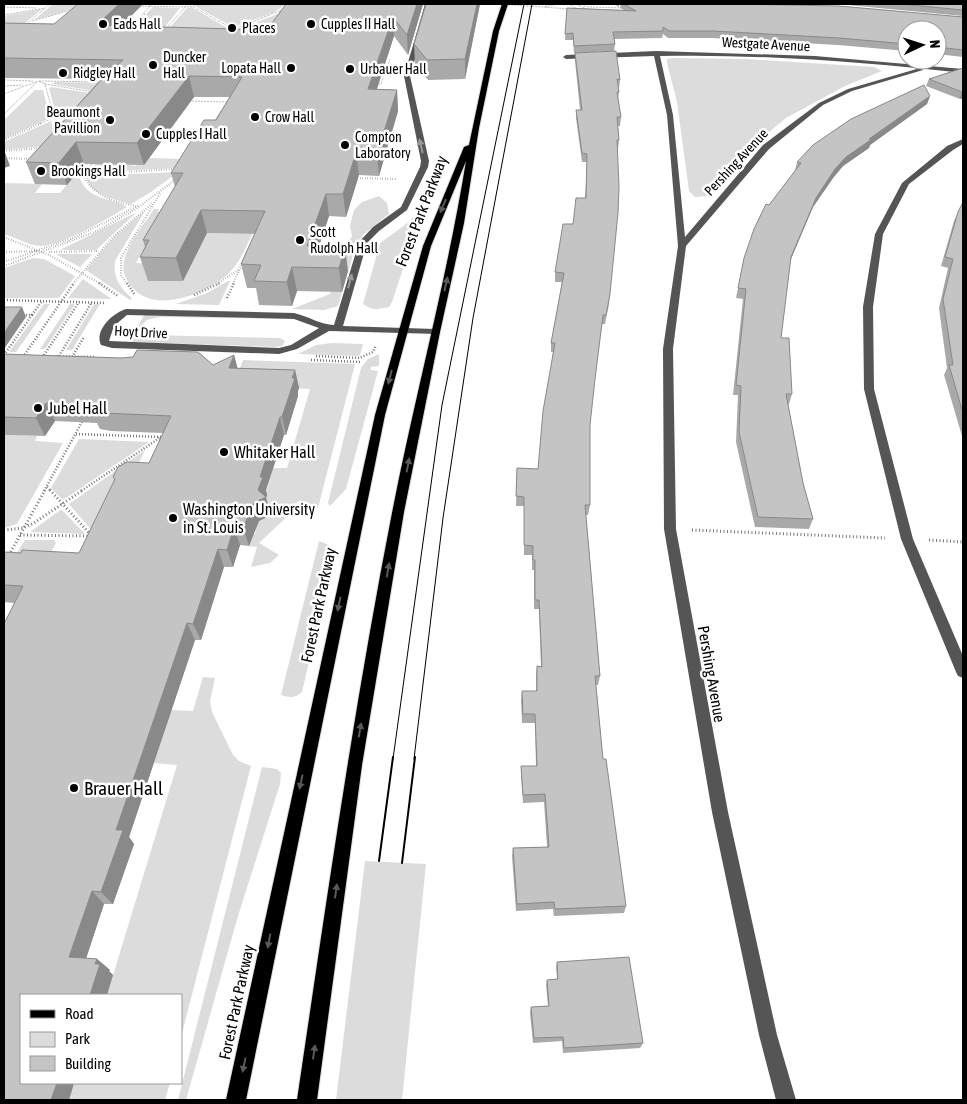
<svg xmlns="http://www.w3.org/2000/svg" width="967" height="1104" viewBox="0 0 967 1104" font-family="'Asap Condensed',sans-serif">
  <rect width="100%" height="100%" fill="#fff"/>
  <path fill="#dcdcdc" d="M53,4h29l-2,3 -46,13z
    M191,4h95l-13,9 -40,14z
    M153,7l27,1 -24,30 -10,-24z
    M187,8h6l36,21 -72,13z
    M42,9l-34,28 -4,-3v-18z
    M280,13l-10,21 -33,-4z
    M673,58l72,1 129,8 8,4 -37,15 -59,32 -39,32 -22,22 -14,20 -5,4 -11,1 -6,-6 -12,-89 -10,-39v-4z
    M55,82l54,1 -2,10 -55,-9z
    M51,87l52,8 -47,20 -7,-27z
    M35,90h8l7,28 -46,21v-19z
    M51,121l7,24 -54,5v-8z
    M149,158l36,1 -5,9 -90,4 8,-13 37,7z
    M178,172l-27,20 -20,12c-15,-4 -42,-10 -45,-28z
    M73,177h6c10,25 33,20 48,30 -18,11 -66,39 -86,39 -12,0 -26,-9 -37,-12v-51l38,1 -7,9h25z
    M379,196l8,7 2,11 -25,20 -8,11 -18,61 -14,4 -32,-1 38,-15 12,-40 10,-18 -2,-10 4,-16 8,-8z
    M424,205l-32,97 -3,5c-11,2 -17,4 -26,-3l17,-61 29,-21z
    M154,209h5l-1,3h14l-26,33 -10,18 21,1 26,17 24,-48 45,1c-7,16 -13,30 -26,42 -23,19 -72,38 -94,11 -6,-7 -10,-15 -8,-25 3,-18 20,-37 30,-53z
    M145,211l-29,48c-5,16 4,29 16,39l-2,2 -44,-30 30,-35z
    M137,212l-41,38h-36z
    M59,254h33l-12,13 -23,-12z
    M33,258l11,1 31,17 -16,22h-55v-30z
    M83,279l27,19 1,1 -43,-1z
    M228,281h2l-11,24 -43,-1 31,-11z
    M44,304h6l-34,48h-7z
    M70,304h5l-30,45h-5z
    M94,304h6l-28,46h-6z
    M144,315l137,4 -122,-2 -12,3 -7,7 2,4 7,4 131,3 5,3 -3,5 -7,1 -146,-5z
    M332,343l31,1 -3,11 -3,1 -59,-2 18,-9z
    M379,354v12l-8,1v3l7,1 -32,118 -16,17 -2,-3 33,-135 7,-9z
    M243,360l112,4 -37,144h-8l-11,-7 -10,8 3,3 -33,31 20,12 -9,8 -19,4 6,-20 -8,-1 4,-12h2l18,-66h14l23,-79 -76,-4z
    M4,435l33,1 -2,5 28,2 -46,81 -13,4z
    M79,439h2l68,3 -83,56 -4,1 -11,-11z
    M145,450l-43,92 -33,-38z
    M62,510l23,24 -55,-2 29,-21z
    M25,540h29l2,3 -10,19 -42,12z
    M319,541l12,5 3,8 -32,138c-7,6 -12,6 -21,3z
    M203,677l12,1 -5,23 2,11 21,43 6,6 12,5 -70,271v-42h-74l70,-230 -23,-2 17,-53 22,1z
    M262,767l15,2 4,4 -1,11 -42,132 -52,184h-8z
    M365,861l61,3 -24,236h-66z
    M74,1083h96l-5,17h-96z"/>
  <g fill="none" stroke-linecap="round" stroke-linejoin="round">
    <defs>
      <path id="major" d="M502,4h6l-9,27 -20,97 -15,95 -24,109 -36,180 -42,253 -45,335h-20c29,-196 57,-393 95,-587 23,-118 55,-234 74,-352l-35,85 -46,169 -139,685h-20l149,-685 48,-169 41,-99 5,-2 24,-114z"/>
    </defs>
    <use href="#major" stroke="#dbdbdb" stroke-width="2"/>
    <path stroke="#777" stroke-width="1" stroke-dasharray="0.5 1" stroke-linecap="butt" d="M188,4l45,25
      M569,4l8,5
      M575,4l12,5
      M580,4l8,3 36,1
      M136,6l56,1
      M4,7l33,1
      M545,7l12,-3
      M556,8l14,1
      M144,13l6,15
      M4,15l41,-7
      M32,21l40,-11
      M24,26l26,-22
      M129,29l23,-25
      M165,30l23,-26
      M232,30l50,-20
      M4,80l29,1
      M39,81l62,1
      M45,84l48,8
      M378,84h3l9,-25
      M4,86l19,-1
      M4,94l34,-13 7,3 11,40
      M189,101l38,1
      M4,114l33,-32
      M213,123l16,-24
      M39,124l37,-16"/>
    <path stroke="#777" stroke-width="2" stroke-dasharray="0.5 2" stroke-linecap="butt" d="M55,123l2,7
      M4,140l38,-17
      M4,151l36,-3
      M4,158l27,1
      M93,162l-10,13c11,21 31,27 53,31
      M84,174l93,-5
      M355,178l42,1
      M4,237l45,18 52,29
      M4,252l33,-1
      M49,252l48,-1
      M4,262l69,-24 65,-32
      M4,266l93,-35 39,-22 39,-29
      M73,284l41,-48 39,-33
      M127,284l-6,-9v-17l40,-66
      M217,284l23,-15
      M233,284l10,-22"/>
    <path stroke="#777" stroke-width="2.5" stroke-dasharray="1 2" stroke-linecap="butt" d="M99,283l19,13
      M127,283l8,12
      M194,295l26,-12
      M227,298l7,-15
      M4,300l102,3
      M32,315l10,-14
      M4,355l28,-40h-10
      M44,355l35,-53
      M42,356l54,1
      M59,356l33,-54
      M316,356l43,2 14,-6 3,-7
      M23,357l51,-74
      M72,357l12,-20
      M311,360l49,2
      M76,434l85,3 -80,54
      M47,487l4,4
      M44,491l39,-71"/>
    <path stroke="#777" stroke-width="3" stroke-dasharray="1 2.5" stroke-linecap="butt" d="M50,490l40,44
      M4,530l19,-2 11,-5 49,-33
      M692,530l193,8
      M20,535l72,1
      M929,540l34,2
      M9,555l36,-65"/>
    <path fill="#555" fill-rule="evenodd" d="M425,4h6l-21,72 19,85 -1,6 -21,43 -28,21 -12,12 -24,83 92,3 5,3 -2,2 -109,-3 -32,18 -18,5 -167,-6 -11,-3c-7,-15 12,-32 25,-36l168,4c14,3 27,12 40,12l25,-83 14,-15 28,-20 19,-40 1,-6 -17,-85zM127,315l167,4 25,9 -28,17 -12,3 -170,-7 5,-15z
      M656,51l159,5 148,13v4c-101,-11 -202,-19 -303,-17l13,59 12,122 78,-92 56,-42 29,-14 72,-21 3,2 -71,21 -29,14 -54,44 -83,97 -13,103 3,180 52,283 49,223 19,65h-20l-17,-65 -47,-223 -48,-283 -1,-180 15,-103 -11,-131 -13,-59 -88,3 -3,-2 3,-2z
      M963,139v5l-10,6 -44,34 -26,50 -10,73 1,82 39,150 50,117v22l-5,-2 -2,-4 -55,-133 -37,-150 -1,-82 12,-73 27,-51 45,-37z"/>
    <use href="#major" fill="#000" fill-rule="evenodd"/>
    <path stroke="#000" stroke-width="1" d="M393,759l49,-354 82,-401
      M414,759l29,-241 30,-200 59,-314"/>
    <path stroke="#000" stroke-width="2" d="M379,861l14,-104
      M402,863l13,-106"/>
    <path stroke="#777" stroke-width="1" stroke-dasharray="0.5 1" stroke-linecap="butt" d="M499,4l57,4
      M545,5l7,-1"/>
  </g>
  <path fill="#a9a9a9" d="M286,4h137l-15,51 -14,-19 -17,53 20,1 1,21 -19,65 -20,-1 -13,42 -17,-1 -10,30 29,25 -6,21 -45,-1 -5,15 -33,-1 -3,-17h-9l-6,-24 14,-30 -48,-1 -24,48h-35l-8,-24 5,-10 -2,-7 32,-53 -4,-14 45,-53 14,-23h-36l-50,68 -60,-1 -17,21 -32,-1 -9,-22 75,-83 -97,-1v-55l50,1 88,-19 -21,21 146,4z
    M426,4h54l-15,75 -37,1 -13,-16 -1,-20z
    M614,4h5v3z
    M621,4h116l226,13v40l-26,-3v-24h-30v21l-69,-6 -126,-7h-44l-5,-4 -1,4 -48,1 1,5 -1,7 -40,2 -1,-13h-8l2,-32 57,2 -4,-2z
    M796,4h167v12l-126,-12z
    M575,53l45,27 -1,8h-1l1,4 -1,7 3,18 -1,9h-2l1,14 -1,9h-1l-8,155 -4,20h-3l-8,57 -4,44v80l-2,10h-2l14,161 -2,9h-2l7,74 23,147 -2,7 -70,3 -1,-7 -37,2 -4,-55 1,-8 34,-1 -3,-45 -21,1 -2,-29v-8h15l-1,-43h-13l-1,-23 1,-9h14v-16l1,-9 4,1 -2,-58h-5v-39h-2v-15h-8v-49h-8l1,-38 21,1 15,-117h-2v-9l11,-61h-7v-10l18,-48 12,-26 2,-36h-5l-6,-44v-8h4l-5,-49z
    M963,68v30l-3,1 -34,-13 3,-7z
    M930,96l-3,8 -57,41 -1,3 -26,18 -10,12 -20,29 -23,54 -9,77 11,56 -3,10h-1l15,79 10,36 -4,10 -54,-2 -19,-85 2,-47h-5l10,-96 -7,-1 8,-40 25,-53 26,-34 2,-9z
    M963,202v234h-1l-18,-61 3,-7 -8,-60 9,-40 -7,-2 13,-45z
    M137,350l61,2 15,13 21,-10 3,13 58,2 4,18 -1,3v5l-12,39h-2l-18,55 1,5 -1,3 5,17 -12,6 -10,25 -9,-1 -7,22h-9l-23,73h-6l-66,197 5,7 -21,60h-9l-18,54 11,1 13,11 -1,1 4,4 -6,20h-86v88h53l-5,17h-65v-476l10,-21 -10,-1v-48l1,-2 16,1 1,-3 57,3 36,-73 -2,-3 5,-10 9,-5 22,1 14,-30 -52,-2 -11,-2 -3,-6 -42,-2 -10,15 -41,-1v-81l117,4 12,-1z
    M557,962l86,81 -3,5 -77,5 -1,-12 -29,2 -3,-30 1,-6 17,-1 -2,-21 1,-5 10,-1 -1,-12z"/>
  <path fill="#898989" d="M119,4h22l1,1 -39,39 -6,-19z
    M417,4h6l-15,51 -1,-20z
    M477,4h3l-15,75v-20z
    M393,17l1,19 -24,74 -2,-21z
    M189,76l5,21 -50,68 -7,-22z
    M397,90l1,21 -19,65 -2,-22z
    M962,92h1v6l-3,1z
    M930,96l-3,8 -57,41 -1,3 -26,18 -10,12 -20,29 -25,59 3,-9 25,-59 19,-29 11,-12 23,-18z
    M76,142l8,22 -17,21 -8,-22z
    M4,150l5,13 1,3 -6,2z
    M356,153l3,22 -13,42 -3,-23z
    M326,194l3,22 -17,51 -5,-21z
    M201,210l6,23 -24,48 -7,-23z
    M345,247l3,24 -6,21 -3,-24z
    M292,267l5,24 -5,15 -5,-24z
    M22,307l4,10 -22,32v-16z
    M234,355l5,18 -10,-5z
    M295,370l4,18 -1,3v5l-12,39 -4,-18z
    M46,403l9,18 -10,15 -9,-18z
    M280,417l4,18 -18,55 1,5 -1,3 5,17 -12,6 -10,25 -6,-18 15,-38 2,-13z
    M234,527l6,18 -7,22 -6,-17z
    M218,549l6,18 -23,73 -8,-16z
    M187,623l8,17 -66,197 5,7 -21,60 -12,-12 15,-62z
    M92,891l12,13 -21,64 -14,-11z
    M97,959l13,11 -1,1 4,4 -6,20h-17l5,-31z
    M57,1083h17l-5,17h-18z"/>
  <path fill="#c4c4c4" stroke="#898989" d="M78,4h41l-22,21 170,5 19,-26h131l-10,31 -14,-18 -25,72 29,1 -20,64 -21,-1 -13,41h-17l-19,52 38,1 -6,21 -47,-1 -5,15 -33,-1 7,-16 -20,-1 24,-53 -64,-1 -25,48 -36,-1 9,-17h-6l40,-67h-12l33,-53h12l26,-43 -53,-1 -52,67 -61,-1 -17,21 -33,-1 77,-84 20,-18 -119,-2v-35l50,1z
    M426,4h51l-12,55 -38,1 -13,-16z
    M624,4h113l102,2 124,11v33l-26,-3v-17h-30v14l-68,-6 -126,-7h-44l-6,-4v4l-50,1 2,12 -41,2 -1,-13 -8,1 2,-26 69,3z
    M900,4h63v6z
    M616,51l4,29 -3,-1 2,13h-2l4,25h-4l2,23h-2l2,47 -1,26 -8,81 -4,21h-3l-8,64 -5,46v80h-5l15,171h-5l8,83h3l20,147 -71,3 -1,-7 -37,2 -4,-56 36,-1 -4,-53 -22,1 -2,-29h16l-2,-52h-12l-1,-23h15v-25l5,1 -3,-67h-4v-40h-2v-14l-9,-1v-48l-8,-1 1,-28 21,1 5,-58 12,-68h-4l13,-70 -9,-1 8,-48h10l3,-26h10l1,-44 -5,-1 -6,-43h6l-7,-57z
    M963,68v24h-1l-33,-13z
    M924,85l6,11 -61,43h3l-26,18 -11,12 -19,29 -25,59 -10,81h8l3,56h-6l17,89 10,36 -55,-2 -19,-85 2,-46 -5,-1 10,-96 -8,-1 6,-30 10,-29 12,-25 3,1 32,-42 -4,-1 16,-17 38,-26z
    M963,202v211l-14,-48h4l-10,-66 10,-40 -8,-2 13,-45z
    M4,307h18l-18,26z
    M137,350l61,2 15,13 21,-10 -5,13 66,2 -3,8h3l-13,39h-2l-20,60h3l-5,13 8,7 -12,6 -11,25 -9,-1 -7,23 -9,-1 -25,75 -6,-1 -71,207h7l-22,62 -9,-1 -23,66 28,2 -2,5h5l-10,31h-69v88h36l-6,17h-47v-476l19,-38 -19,-1v-31l1,-2 16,1 1,-3 57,3 36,-74 -2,-2 5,-10 9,-5 22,1 22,-47 -67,-3 -12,-2 4,-6 -50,-2 -10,15 -32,-1v-63l117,4 12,-1z
    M629,957l14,86 -79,5 -1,-11 -29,1 -3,-31 18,-1 -2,-26 11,-1 -1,-17z"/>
  <defs><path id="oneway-solid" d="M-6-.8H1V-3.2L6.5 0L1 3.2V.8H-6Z" transform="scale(1.25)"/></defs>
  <g fill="#999">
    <use href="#oneway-solid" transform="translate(421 146) rotate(-103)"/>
    <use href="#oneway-solid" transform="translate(350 281) rotate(-75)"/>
  </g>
  <g fill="#595959">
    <use href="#oneway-solid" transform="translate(443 206) rotate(113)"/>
    <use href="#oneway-solid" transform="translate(446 284) rotate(-77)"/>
    <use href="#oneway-solid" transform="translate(390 377) rotate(104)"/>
    <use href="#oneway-solid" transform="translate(408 465) rotate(-79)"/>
    <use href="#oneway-solid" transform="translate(388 570) rotate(-80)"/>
    <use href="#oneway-solid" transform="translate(339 604) rotate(102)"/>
    <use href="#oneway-solid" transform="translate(360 730) rotate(-80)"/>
    <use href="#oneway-solid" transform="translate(301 782) rotate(102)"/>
    <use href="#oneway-solid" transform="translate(336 891) rotate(-82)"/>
    <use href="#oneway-solid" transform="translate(269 941) rotate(101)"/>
    <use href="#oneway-solid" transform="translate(314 1052) rotate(-82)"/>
    <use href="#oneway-solid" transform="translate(244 1065) rotate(102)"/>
  </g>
  <g fill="#000" stroke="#fff" stroke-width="2">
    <circle cx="103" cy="24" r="5"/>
    <circle cx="311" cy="24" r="5"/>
    <circle cx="232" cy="28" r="5"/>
    <circle cx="153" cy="65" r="5"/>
    <circle cx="291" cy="68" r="5"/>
    <circle cx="350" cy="69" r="5"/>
    <circle cx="63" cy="73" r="5"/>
    <circle cx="255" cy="117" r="5"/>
    <circle cx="110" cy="120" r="5"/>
    <circle cx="146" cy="134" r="5"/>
    <circle cx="345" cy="145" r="5"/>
    <circle cx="41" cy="171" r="5"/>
    <circle cx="300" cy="240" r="5"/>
    <circle cx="38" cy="408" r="5"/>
    <circle cx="224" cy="452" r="5"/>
    <circle cx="173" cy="518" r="5"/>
    <circle cx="74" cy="788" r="5"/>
  </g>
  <g text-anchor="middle" stroke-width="5" stroke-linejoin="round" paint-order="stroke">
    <g font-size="14" fill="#000" stroke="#fff" text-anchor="start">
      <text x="113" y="29">Eads Hall</text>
      <text x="321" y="29">Cupples II Hall</text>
      <text x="242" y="33">Places</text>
      <text x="163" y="62">Duncker<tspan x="163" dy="16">Hall</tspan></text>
      <text x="281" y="73" text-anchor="end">Lopata Hall</text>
      <text x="360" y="74">Urbauer Hall</text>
      <text x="73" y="78">Ridgley Hall</text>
      <text x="100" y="117" text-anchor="end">Beaumont<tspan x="100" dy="16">Pavillion</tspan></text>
      <text x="265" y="122">Crow Hall</text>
      <text x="156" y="139">Cupples I Hall</text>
      <text x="355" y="142">Compton<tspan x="355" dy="16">Laboratory</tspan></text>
      <text x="51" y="176">Brookings Hall</text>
      <text x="310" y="237">Scott<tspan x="310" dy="16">Rudolph Hall</tspan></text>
    </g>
    <g font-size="14" fill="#000" stroke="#fff">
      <text transform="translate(766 44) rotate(3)" y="5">Westgate Avenue</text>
      <text transform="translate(736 162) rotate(-47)" y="5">Pershing Avenue</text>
      <text transform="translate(141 332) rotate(3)" y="5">Hoyt Drive</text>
    </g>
    <g font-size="16" fill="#000" stroke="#fff">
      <text transform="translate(421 211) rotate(-69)" y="6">Forest Park Parkway</text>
      <text transform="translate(318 605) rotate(-78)" y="6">Forest Park Parkway</text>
      <text transform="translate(712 674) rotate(80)" y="6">Pershing Avenue</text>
      <text transform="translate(236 1002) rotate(-78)" y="6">Forest Park Parkway</text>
    </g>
    <g font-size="16" fill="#000" stroke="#fff" text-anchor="start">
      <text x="48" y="414">Jubel Hall</text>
      <text x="234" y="458">Whitaker Hall</text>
      <text x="183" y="515">Washington University<tspan x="183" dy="18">in St. Louis</tspan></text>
    </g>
    <g font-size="19" fill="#000" stroke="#fff" text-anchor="start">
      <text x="84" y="795">Brauer Hall</text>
    </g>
  </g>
  <rect width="967" height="1104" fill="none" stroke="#000000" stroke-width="10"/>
  <rect x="20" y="994" width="162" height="90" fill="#ffffff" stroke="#999999"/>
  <rect x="30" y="1010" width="25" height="8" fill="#000000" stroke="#999999"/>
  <text x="65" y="1019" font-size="15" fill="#000000">Road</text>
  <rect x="30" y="1032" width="25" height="15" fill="#dcdcdc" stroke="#999999"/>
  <text x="65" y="1044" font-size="15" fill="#000000">Park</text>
  <rect x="30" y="1056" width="25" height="15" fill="#c4c4c4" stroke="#999999"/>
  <text x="65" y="1069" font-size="15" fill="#000000">Building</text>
  <g transform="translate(922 45) rotate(86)"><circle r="24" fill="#ffffff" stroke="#999999"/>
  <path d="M0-4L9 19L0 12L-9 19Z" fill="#000000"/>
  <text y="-8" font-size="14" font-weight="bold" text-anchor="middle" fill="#000000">N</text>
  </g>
</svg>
